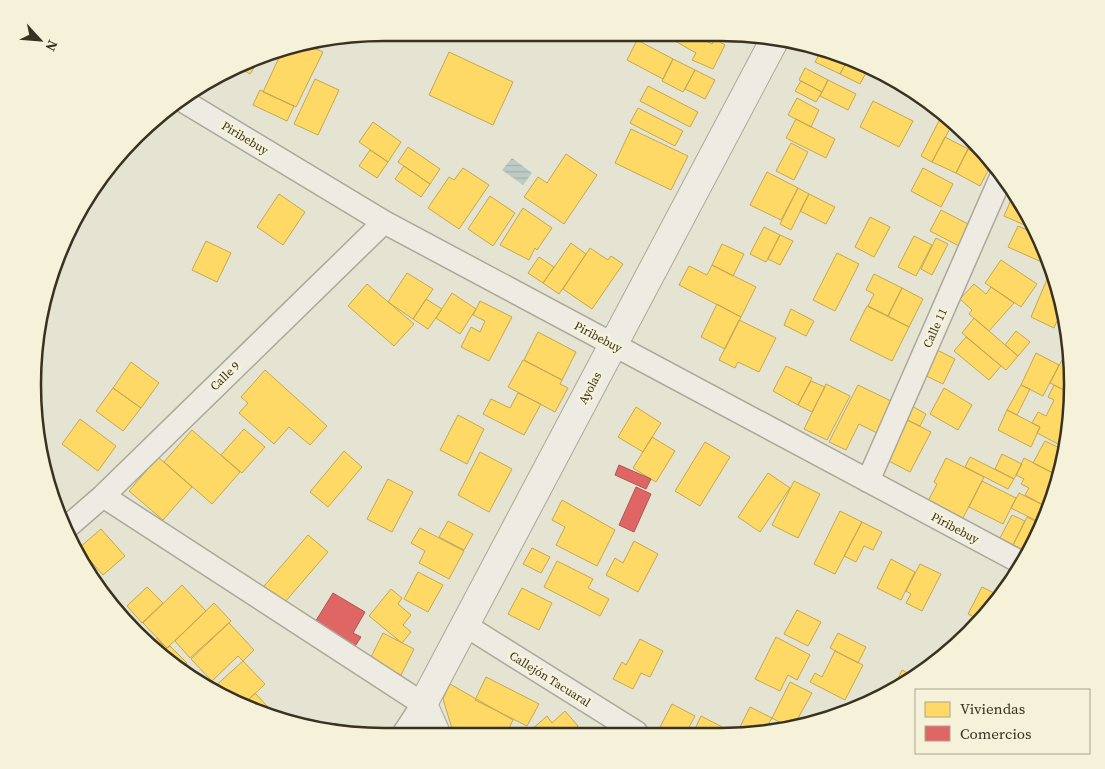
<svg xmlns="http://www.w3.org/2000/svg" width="1105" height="769" viewBox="0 0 1105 769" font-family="'Source Serif 4',serif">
  <defs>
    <pattern id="water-rules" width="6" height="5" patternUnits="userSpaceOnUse" patternTransform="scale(1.25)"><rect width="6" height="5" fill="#bcccc4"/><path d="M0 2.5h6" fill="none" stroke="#a2b0a8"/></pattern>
  </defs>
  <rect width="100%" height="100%" fill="#e5e3d1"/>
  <path fill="url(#water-rules)" d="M512,158l20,15 -9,12 -21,-15z"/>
  <path fill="#ffd966" stroke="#c4a751" d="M668,37l36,1 -1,1 9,5 3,-5 10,6 -12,24 -21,-9 4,-7z
    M637,40l36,19 -10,20 -36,-19z
    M303,43l20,9 -27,55 -33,-15 20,-43z
    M821,51l26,10 -7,13 -25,-12z
    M449,52l64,30 -20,43 -64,-30z
    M673,59l22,11 -12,22 -21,-11z
    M259,60l-9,14 -10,-6z
    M847,61l21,8 -8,15 -20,-10z
    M805,68l23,12 -6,12 -23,-12z
    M695,70l20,10 -10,19 -20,-10z
    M315,79l24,11 -21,45 -24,-11z
    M828,80l28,14 -8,16 -28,-14z
    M801,81l21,11 -6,10 -21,-11z
    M648,86l50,26 -8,15 -50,-26z
    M260,90l34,16 -7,15 -34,-16z
    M797,98l22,12 -8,17 -23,-12z
    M873,101l40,20 -14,26 -39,-20z
    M638,108l45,23 -8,15 -45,-23z
    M942,115l11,8 -21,39 -11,-6z
    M796,119l39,20 -9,19 -40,-20z
    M373,122l28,20 -13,20 -29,-20z
    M631,129l57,27 -17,34 -56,-27z
    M945,137l23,12 -12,24 -24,-11z
    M791,143l17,9 -14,28 -18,-9z
    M408,147l32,22 -10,15 -32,-22z
    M968,149l24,14 -12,23 -24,-13z
    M370,150l18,12 -11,16 -18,-12z
    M566,154l31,21 -33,49 -40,-27 14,-20 9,6z
    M404,166l26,18 -9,13 -26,-18z
    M463,168l26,17 -30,44 -31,-21 21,-31 5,3z
    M923,168l30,16 -12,23 -30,-16z
    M767,172l31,16 -17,32 -31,-15z
    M798,188l11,6 -18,36 -11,-6z
    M279,194l26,18 -22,33 -26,-18z
    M809,194l26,13 -9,17 -26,-13z
    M1013,195l5,2 13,25 -2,5 -25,-11z
    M490,196l25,17 -22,33 -25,-17z
    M523,208l29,20 -15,22 -2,-2 -6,12 -29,-15z
    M941,210l29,15 -11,21 -29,-15z
    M870,217l20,10 -16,30 -19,-10z
    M1018,226l20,9 9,19 -3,9 -36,-16z
    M764,227l16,8 -14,27 -16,-8z
    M780,235l13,6 -13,24 -12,-6z
    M914,236l18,9 -16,31 -18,-9z
    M936,238l12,6 -16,31 -11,-6z
    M206,241l25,12 -14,29 -25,-12z
    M571,243l15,11 -27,40 -16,-11z
    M722,244l22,10 -11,22 -21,-11z
    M590,248l18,12 3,-4 12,8 -31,45 -29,-20z
    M837,253l22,11 -24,47 -22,-11z
    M539,257l15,10 -11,16 -15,-10z
    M1001,260l36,24 -16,23 -36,-24z
    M712,265l44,22 -15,30 -62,-32 10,-19 18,9z
    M407,273l26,16 -20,30 -25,-17z
    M874,274l28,14 -14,28 -20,-10 6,-12 -8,-4z
    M1048,277l7,4 8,26 -9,21 -23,-11z
    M367,284l47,40 -20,22 -46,-40z
    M974,284l12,10 5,-7 23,16 -25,28 -20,-17 3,-4 -12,-11z
    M902,288l21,11 -14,28 -21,-11z
    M452,293l24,16 -16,25 -24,-16z
    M426,299l16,10 -14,20 -15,-10z
    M480,301l32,16 -23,44 -28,-14 10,-20 9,5 5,-11 -12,-6z
    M717,304l24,13 -16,32 -24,-12z
    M867,306l42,21 -17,34 -42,-21z
    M791,309l23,12 -8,15 -22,-11z
    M974,318l44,38 -12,14 -44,-37z
    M739,320l37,18 -17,34 -21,-10 -3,6 -16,-8z
    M1016,331l14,11 -12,14 -13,-11z
    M538,332l38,20 -14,28 -38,-20z
    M966,337l35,29 -12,14 -35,-29z
    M935,349l20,10 -12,25 -21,-10z
    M1036,353l23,12 -16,31 -22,-11z
    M523,360l39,20 -2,4 8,4 -13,24 -47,-25z
    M1062,360l8,4 2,30 -22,-11z
    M131,362l28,21 -18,25 -28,-20z
    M786,366l26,12 -14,27 -25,-14z
    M265,370l62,56 -17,19 -21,-18 -15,17 -35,-31 9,-10 -7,-6z
    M811,381l14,6 -13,25 -14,-7z
    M826,384l24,12 -23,44 -23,-11z
    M858,385l35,17 -16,31 -18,-9 -13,26 -17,-8z
    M1021,385l9,4 -13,26 -10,-5z
    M1054,385l18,9 -4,36 -8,15 -23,-12 3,-6 -8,-4 6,-11 8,4 8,-16 -6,-3z
    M113,388l28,20 -18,23 -27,-20z
    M944,388l28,17 -14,25 -28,-16z
    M518,393l23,11 -17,31 -41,-21 8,-15 19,9z
    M910,405l16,9 -6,12 -17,-8z
    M636,407l25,16 -18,29 -25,-15z
    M1007,410l33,17 -9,20 -33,-17z
    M458,415l26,14 -17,35 -27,-14z
    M903,418l28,14 -21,40 -27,-14z
    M80,419l36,27 -18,25 -36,-27z
    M244,429l21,18 -23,26 -21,-18z
    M192,430l48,42 -28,32 -48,-42z
    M652,437l23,14 -19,31 -23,-14z
    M1045,441l21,10 -7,25 -26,-13z
    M705,442l25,15 -30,49 -25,-15z
    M344,451l18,16 -34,40 -18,-15z
    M480,452l32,17 -23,43 -31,-17z
    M1002,454l20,10 -8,15 -19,-10z
    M158,457l34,30 -29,33 -34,-29z
    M970,457l44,22 -6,10 -43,-22z
    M946,458l38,19 -21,41 -35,-17 9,-17 -3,-2z
    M1024,458l35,18 -7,24 -3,-2 -4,8 -20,-11 4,-7 -8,-4 3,-5 -8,-4z
    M768,473l22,15 -30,44 -22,-15z
    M388,479l25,13 -21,40 -25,-13z
    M794,481l26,13 -22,44 -26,-13z
    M982,481l34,17 -13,26 -34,-17z
    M1019,493l30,15 -6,16 -32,-16z
    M562,500l53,30 -18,36 -41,-21 9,-18 -13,-7z
    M840,511l22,11 -27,52 -21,-10z
    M1012,515l13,6 -12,24 -13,-7z
    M1027,517l16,8 -15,27 -15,-7z
    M448,521l25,13 -9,16 -25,-13z
    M862,522l20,10 -9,18 -9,-4 -8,16 -12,-6z
    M420,528l44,23 -15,28 -30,-16 6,-12 -14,-8z
    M101,529l24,27 -22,19 -24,-27z
    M308,535l20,17 -49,57 -20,-17z
    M634,541l24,13 -20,38 -32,-17 9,-17 8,5z
    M532,548l18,9 -9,16 -18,-9z
    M891,559l24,13 -14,28 -24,-12z
    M557,561l36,18 -5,9 21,11 -9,17 -56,-29z
    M920,564l21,10 -19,37 -16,-8 5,-9 -5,-3z
    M418,572l25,13 -15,27 -24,-13z
    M182,585l24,26 -39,37 -24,-25z
    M147,587l16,16 -21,20 -15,-17z
    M982,587l18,9 -20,24 -12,-6z
    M522,588l30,15 -13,27 -31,-16z
    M391,589l11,9 -4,6 13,11 -8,10 8,7 -9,11 -33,-27z
    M214,603l17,18 -41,37 -15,-17z
    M797,610l24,12 -13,24 -24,-12z
    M229,623l25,27 -11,11 -5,-5 -26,25 -21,-22z
    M383,633l31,16 -13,26 -31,-16z
    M838,633l28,14 -8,16 -28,-15z
    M776,637l34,18 -13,25 -9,-5 -8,16 -25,-12z
    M157,638l9,11 4,-3 17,17 -7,7 -30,-25z
    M640,639l23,12 -13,26 -9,-4 -8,16 -20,-10 9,-17 4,3z
    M835,651l28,14 -18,35 -35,-18 5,-9 7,4z
    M243,661l22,23 -23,22 -30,-17z
    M902,670l9,5 -16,12h-1z
    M486,677l53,27 -12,22 -52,-26z
    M790,682l22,11 -20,36 -20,-11z
    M450,684l63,36 -7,14 -52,1 -11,-36z
    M255,693l23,25 -36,-12z
    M672,704l23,12 -8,15h-29z
    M750,707l22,11 -6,10 4,2 -32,1z
    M565,711l13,15 -9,7 -35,1 -3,-4 16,-14 5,7z
    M701,716l25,13 -1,2h-31z
    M335,723l21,11 -26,-3z"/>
  <path fill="#e06666" stroke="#ae5651" d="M619,465l32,14 -5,10 -31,-14z
    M636,487l15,7 -17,38 -15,-7z
    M333,593l32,19 -12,21 8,4 -9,14 -40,-24z"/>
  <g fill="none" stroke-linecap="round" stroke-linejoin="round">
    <defs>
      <path id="minor" d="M180,99l204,123 638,341
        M868,481l134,-306
        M103,496l320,208 -21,32
        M65,529l38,-33 281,-274
        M465,625l171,107"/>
      <path id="tertiary" d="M437,736l-14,-32 352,-665"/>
    </defs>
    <use href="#minor" stroke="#aba899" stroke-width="25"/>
    <use href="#tertiary" stroke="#aba899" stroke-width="30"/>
    <use href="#minor" stroke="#eeece2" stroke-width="22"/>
    <use href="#tertiary" stroke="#eeece2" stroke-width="28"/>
  </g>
  <g text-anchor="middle" stroke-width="5" stroke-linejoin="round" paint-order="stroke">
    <g font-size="12" fill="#3a3221" stroke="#f5f2d9">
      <text transform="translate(245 138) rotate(31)" y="4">Piribebuy</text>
      <text transform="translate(935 328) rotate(-66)" y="4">Calle 11</text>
      <text transform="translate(598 337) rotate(28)" y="4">Piribebuy</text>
      <text transform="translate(225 376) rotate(-44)" y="4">Calle 9</text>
      <text transform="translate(590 388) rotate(-62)" y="4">Ayolas</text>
      <text transform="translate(955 528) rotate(28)" y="4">Piribebuy</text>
      <text transform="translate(550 679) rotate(32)" y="4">Callejón Tacuaral</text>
    </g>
  </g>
  <path d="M0 0H1105V769H0ZM384 41H721A343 343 0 0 1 1064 384V385A343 343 0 0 1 721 728H384A343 343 0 0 1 41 385V384A343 343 0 0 1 384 41Z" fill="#f5f2d9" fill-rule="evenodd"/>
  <path fill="none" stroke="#3a3221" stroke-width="2.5" d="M384 41H721A343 343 0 0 1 1064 384V385A343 343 0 0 1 721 728H384A343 343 0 0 1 41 385V384A343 343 0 0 1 384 41Z"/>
  <rect x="915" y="689" width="175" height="65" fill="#f5f2d9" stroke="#aaa58f"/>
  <rect x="925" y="702" width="25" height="15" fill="#ffd966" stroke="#aaa58f"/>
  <text x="960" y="714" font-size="15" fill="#3a3221">Viviendas</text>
  <rect x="925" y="726" width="25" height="15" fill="#e06666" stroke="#aaa58f"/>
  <text x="960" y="739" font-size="15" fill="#3a3221">Comercios</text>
  <g transform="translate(40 40) rotate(116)" stroke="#f5f2d9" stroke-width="4" paint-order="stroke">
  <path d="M0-4L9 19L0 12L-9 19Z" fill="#3a3221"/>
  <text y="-8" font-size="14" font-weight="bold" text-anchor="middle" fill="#3a3221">N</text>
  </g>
</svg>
